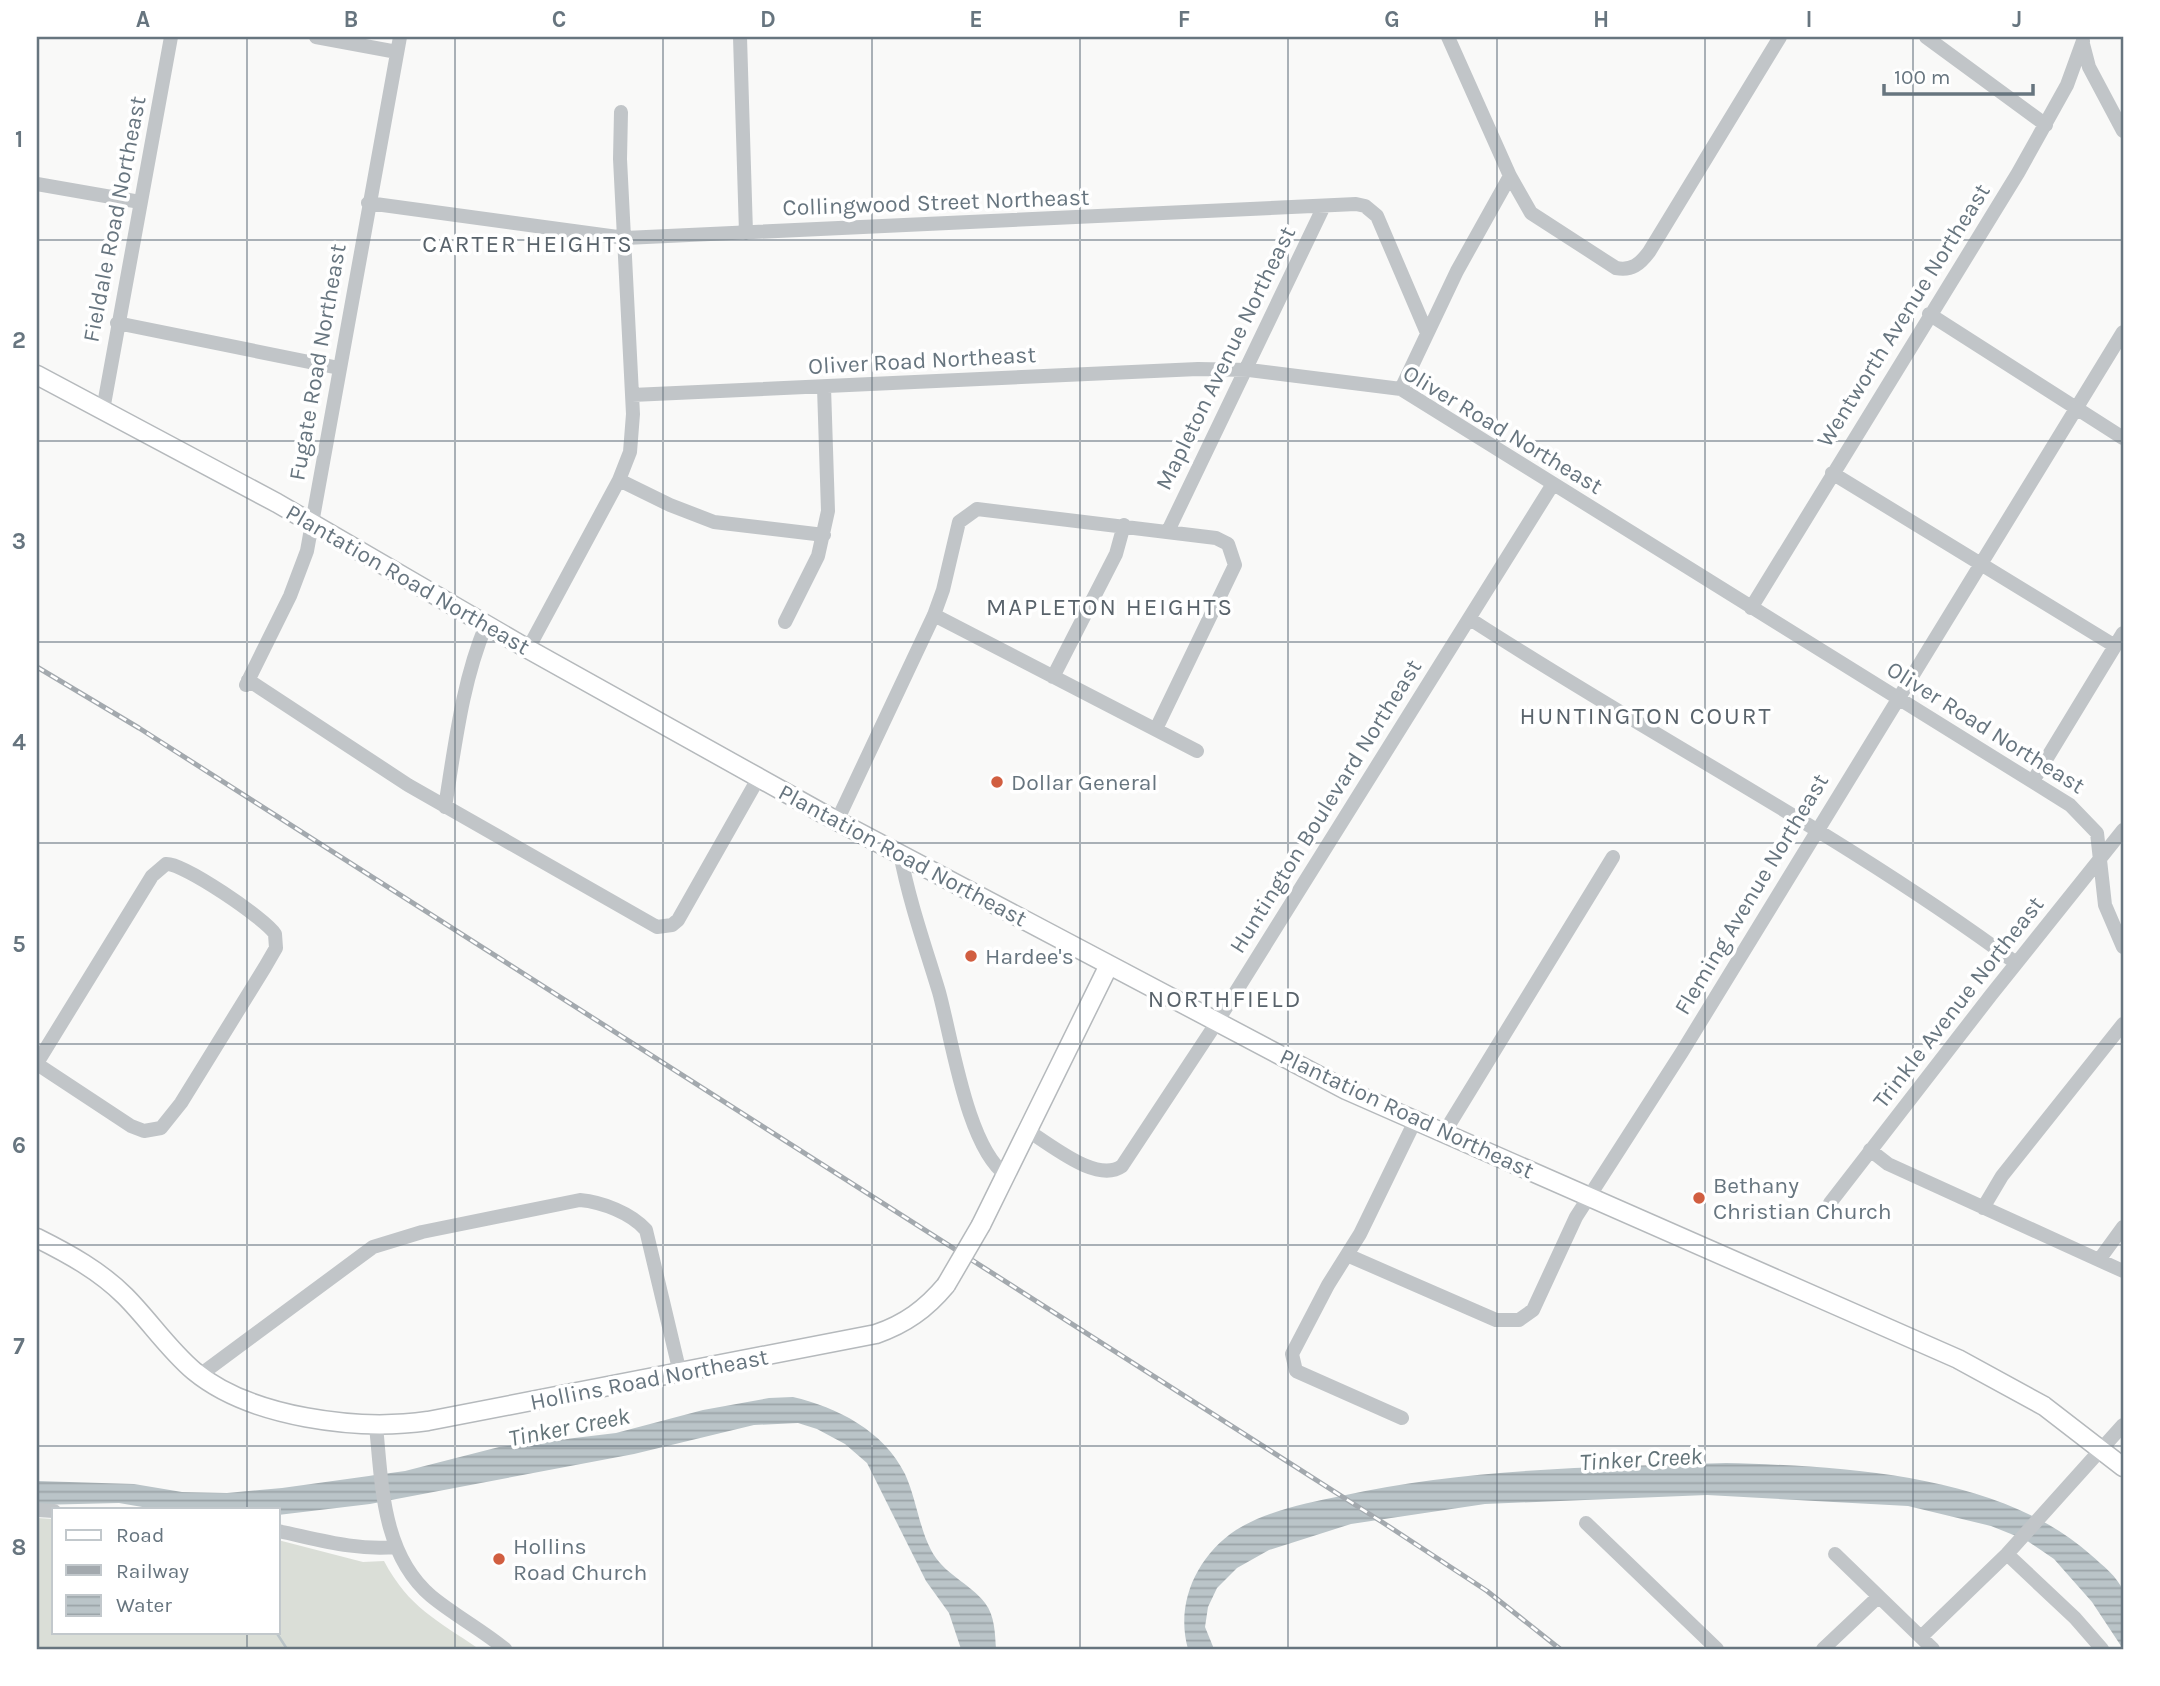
<svg xmlns="http://www.w3.org/2000/svg" width="2160" height="1686" viewBox="0 0 2160 1686" font-family="Karla,sans-serif">
  <defs>
    <pattern id="water-rules" width="6" height="5" patternUnits="userSpaceOnUse" patternTransform="scale(1.75)"><rect width="6" height="5" fill="#bac4c8"/><path d="M0 2.5h6" fill="none" stroke="#9ba4a8"/></pattern>
  </defs>
  <rect width="100%" height="100%" fill="#f9f9f8"/>
  <path fill="#daded7" d="M37,1518l17,1v113h224v-92l85,22 21,-1c25,47 53,59 95,88h-442z"/>
  <path fill="url(#water-rules)" d="M793,1397c44,10 91,34 112,77 11,24 14,53 26,76 12,24 39,33 54,53 10,13 10,31 11,46h-35l-12,-36 -23,-32 -59,-118 -22,-19 -28,-15 -19,-6 -44,2 -120,29 -264,50 -92,11v-6h-124l-35,-6 -82,2v-24l97,3 48,8 45,1 55,-5 123,-17 94,-24 117,-14 87,-23 66,-12z
    M1726,1463c116,3 275,11 365,92 11,10 27,22 32,36 5,15 0,42 0,58l-31,-47 -38,-43 -28,-19 -35,-14 -83,-20 -201,-11 -222,9 -134,20 -82,26 -32,18 -20,20 -9,19 -3,20 9,22h-26c-13,-46 9,-93 48,-119 30,-19 71,-27 105,-34 127,-28 255,-29 385,-33z"/>
  <g fill="none" stroke-linecap="round" stroke-linejoin="round">
    <path stroke="#bac4c8" stroke-width="2.5" d="M276,1632l11,17"/>
    <defs>
      <path id="major" d="M37,375l240,128 251,146 294,164 524,277 612,269 86,47 79,61
        M981,1225l128,-260
        M37,1238c32,16 63,33 88,58 24,24 43,53 69,75 57,47 164,60 234,50l448,-87c29,-10 50,-25 70,-49"/>
    </defs>
    <use href="#major" stroke="#b5b9bc" stroke-width="21"/>
    <path stroke="#c1c5c8" stroke-width="14" d="M316,37l81,15
      M740,37l6,196
      M1926,37l120,88
      M2083,44l6,23 34,64
      M1510,176l21,37 85,55c16,3 24,-4 33,-16l131,-215
      M37,184l103,18
      M368,203l257,35 731,-34 9,2 12,10 50,117
      M1929,314l194,124
      M117,323l222,45
      M1401,389l56,-118 53,-95 -62,-139
      M632,395l566,-26 51,1 152,19 669,416 27,28 8,72 18,42
      M103,410l68,-373
      M1832,473l283,173
      M619,480l51,25 44,17 110,13
      M1168,531l156,-325
      M1751,608l267,-435 49,-88 16,-44
      M934,615l263,136
      M1470,619c180,117 373,216 546,344
      M785,622l33,-66 10,-45 -4,-124
      M528,649l91,-169 11,-28 3,-38 -13,-255 1,-47
      M1053,677l63,-123 8,-29
      M248,680l160,105 249,142 15,-2 6,-5 81,-143
      M246,685l44,-89 17,-45 93,-514
      M2033,781l90,-148
      M445,807c10,-61 17,-125 41,-182
      M837,821l97,-206 9,-25 16,-68 18,-13 239,29 12,6 7,21 -79,164
      M900,853c9,48 25,93 39,139 13,47 28,155 67,183
      M37,1063l115,-187 14,-12c16,-2 100,55 109,70l1,14 -11,19 -84,136 -20,25 -17,3 -13,-5 -94,-62
      M1028,1131c24,14 69,53 94,35l95,-144 336,-538
      M1444,1133l169,-276
      M1870,1150l18,14 235,107
      M1830,1203l161,-208 132,-165
      M1983,1208l19,-32 121,-152
      M1347,1255l149,65h23l14,-10 43,-93 106,-165 441,-720
      M2099,1260l24,-33
      M200,1375l173,-128 49,-15 158,-32c22,2 51,13 66,30l34,143
      M1402,1418l-106,-47 -4,-17 36,-69 32,-51 55,-113
      M376,1426c6,59 6,128 55,170 23,19 51,34 74,53
      M37,1510l17,1
      M1586,1523l131,126
      M278,1531c39,8 78,20 118,16
      M1835,1554l98,95
      M2007,1554l68,64 27,31
      M1921,1637l86,-83 116,-129
      M1823,1649l54,-51"/>
    <use href="#major" stroke="#fff" stroke-width="18"/>
    <defs>
      <path id="rail" d="M37,667l102,61 1243,794 105,69 73,58"/>
    </defs>
    <use href="#rail" stroke="#a3a9ae" stroke-width="5"/>
    <use href="#rail" stroke="#fff" stroke-width="2.5" stroke-dasharray="8" stroke-linecap="butt"/>
    <defs>
      <path id="major-bridge" d="M946,1285l35,-60"/>
    </defs>
    <use href="#major-bridge" stroke="#b5b9bc" stroke-width="21" stroke-linecap="butt"/>
    <use href="#major-bridge" stroke="#fff" stroke-width="18"/>
  </g>
  <path fill="none" stroke="#67757f" stroke-width="2" stroke-opacity="0.55" d="M247,37v1472M455,37v1612M663,37v1612M872,37v1612M1080,37v1612M1288,37v1612M1497,37v1612M1705,37v1612M1913,37v1612M37,240h2086M37,441h2086M37,642h2086M37,843h2086M37,1044h2086M37,1245h2086M37,1446h2086M247,1632v17"/>
  <g fill="#d15e40" stroke="#fff" stroke-width="2.5">
    <circle cx="997" cy="782" r="7"/>
    <circle cx="971" cy="956" r="7"/>
    <circle cx="1699" cy="1198" r="7"/>
    <circle cx="499" cy="1559" r="7"/>
  </g>
  <g text-anchor="middle" stroke-width="7" stroke-linejoin="round" paint-order="stroke">
    <g font-size="23" fill="#67757f" stroke="#fff">
      <text transform="translate(936 202) rotate(-2)" y="8">Collingwood Street Northeast</text>
      <text transform="translate(114 219) rotate(-79)" y="8">Fieldale Road Northeast</text>
      <text transform="translate(1903 315) rotate(-58)" y="8">Wentworth Avenue Northeast</text>
      <text transform="translate(1225 358) rotate(-64)" y="8">Mapleton Avenue Northeast</text>
      <text transform="translate(922 360) rotate(-3)" y="8">Oliver Road Northeast</text>
      <text transform="translate(317 362) rotate(-80)" y="8">Fugate Road Northeast</text>
      <text transform="translate(1503 429) rotate(31)" y="8">Oliver Road Northeast</text>
      <text transform="translate(408 579) rotate(30)" y="8">Plantation Road Northeast</text>
      <text transform="translate(1986 727) rotate(32)" y="8">Oliver Road Northeast</text>
      <text transform="translate(1325 806) rotate(-58)" y="8">Huntington Boulevard Northeast</text>
      <text transform="translate(903 855) rotate(28)" y="8">Plantation Road Northeast</text>
      <text transform="translate(1751 894) rotate(-59)" y="8">Fleming Avenue Northeast</text>
      <text transform="translate(1958 1002) rotate(-52)" y="8">Trinkle Avenue Northeast</text>
      <text transform="translate(1407 1113) rotate(25)" y="8">Plantation Road Northeast</text>
      <text transform="translate(649 1379) rotate(-11)" y="8">Hollins Road Northeast</text>
    </g>
    <g font-size="23" fill="#67757f" stroke="#fff" text-anchor="start">
      <text x="1011" y="790">Dollar General</text>
      <text x="985" y="964">Hardee's</text>
      <text x="1713" y="1193">Bethany<tspan x="1713" dy="26">Christian Church</tspan></text>
      <text x="513" y="1554">Hollins<tspan x="513" dy="26">Road Church</tspan></text>
    </g>
    <g font-size="24" letter-spacing="2" fill="#59636b" stroke="#fff">
      <text x="528" y="252">CARTER HEIGHTS</text>
      <text x="1110" y="615">MAPLETON HEIGHTS</text>
      <text x="1646" y="724">HUNTINGTON COURT</text>
      <text x="1225" y="1007">NORTHFIELD</text>
    </g>
    <g font-size="24" font-style="italic" fill="#627378" stroke="#fff">
      <text transform="translate(569 1427) rotate(-11)" y="8">Tinker Creek</text>
      <text transform="translate(1641 1459) rotate(-3)" y="8">Tinker Creek</text>
    </g>
  </g>
  <rect width="2160" height="1686" fill="none" stroke="#ffffff" stroke-width="77"/>
  <rect x="52" y="1508" width="228" height="126" fill="#ffffff" stroke="#c2c8cc" stroke-width="2"/>
  <rect x="66" y="1530" width="35" height="10" fill="#ffffff" stroke="#c2c8cc" stroke-width="2"/>
  <text x="116" y="1542" font-size="21" fill="#67757f">Road</text>
  <rect x="66" y="1565" width="35" height="10" fill="#a3a9ae" stroke="#c2c8cc" stroke-width="2"/>
  <text x="116" y="1578" font-size="21" fill="#67757f">Railway</text>
  <rect x="66" y="1595" width="35" height="21" fill="url(#water-rules)" stroke="#c2c8cc" stroke-width="2"/>
  <text x="116" y="1612" font-size="21" fill="#67757f">Water</text>
  <path d="M1884 84v10h149v-10" fill="none" stroke="#67757f" stroke-width="3.5"/>
  <text x="1894" y="84" font-size="21" fill="#67757f" stroke="#ffffff" stroke-width="5" paint-order="stroke">100 m</text>
  <rect x="38" y="38" width="2084" height="1610" fill="none" stroke="#67757f" stroke-width="2.5"/>
  <g font-size="23" text-anchor="middle" font-weight="bold" fill="#67757f">
    <text x="143" y="27">A</text>
    <text x="351" y="27">B</text>
    <text x="559" y="27">C</text>
    <text x="768" y="27">D</text>
    <text x="976" y="27">E</text>
    <text x="1184" y="27">F</text>
    <text x="1392" y="27">G</text>
    <text x="1601" y="27">H</text>
    <text x="1809" y="27">I</text>
    <text x="2017" y="27">J</text>
    <text x="19" y="147">1</text>
    <text x="19" y="348">2</text>
    <text x="19" y="549">3</text>
    <text x="19" y="750">4</text>
    <text x="19" y="952">5</text>
    <text x="19" y="1153">6</text>
    <text x="19" y="1354">7</text>
    <text x="19" y="1555">8</text>
  </g>
</svg>
